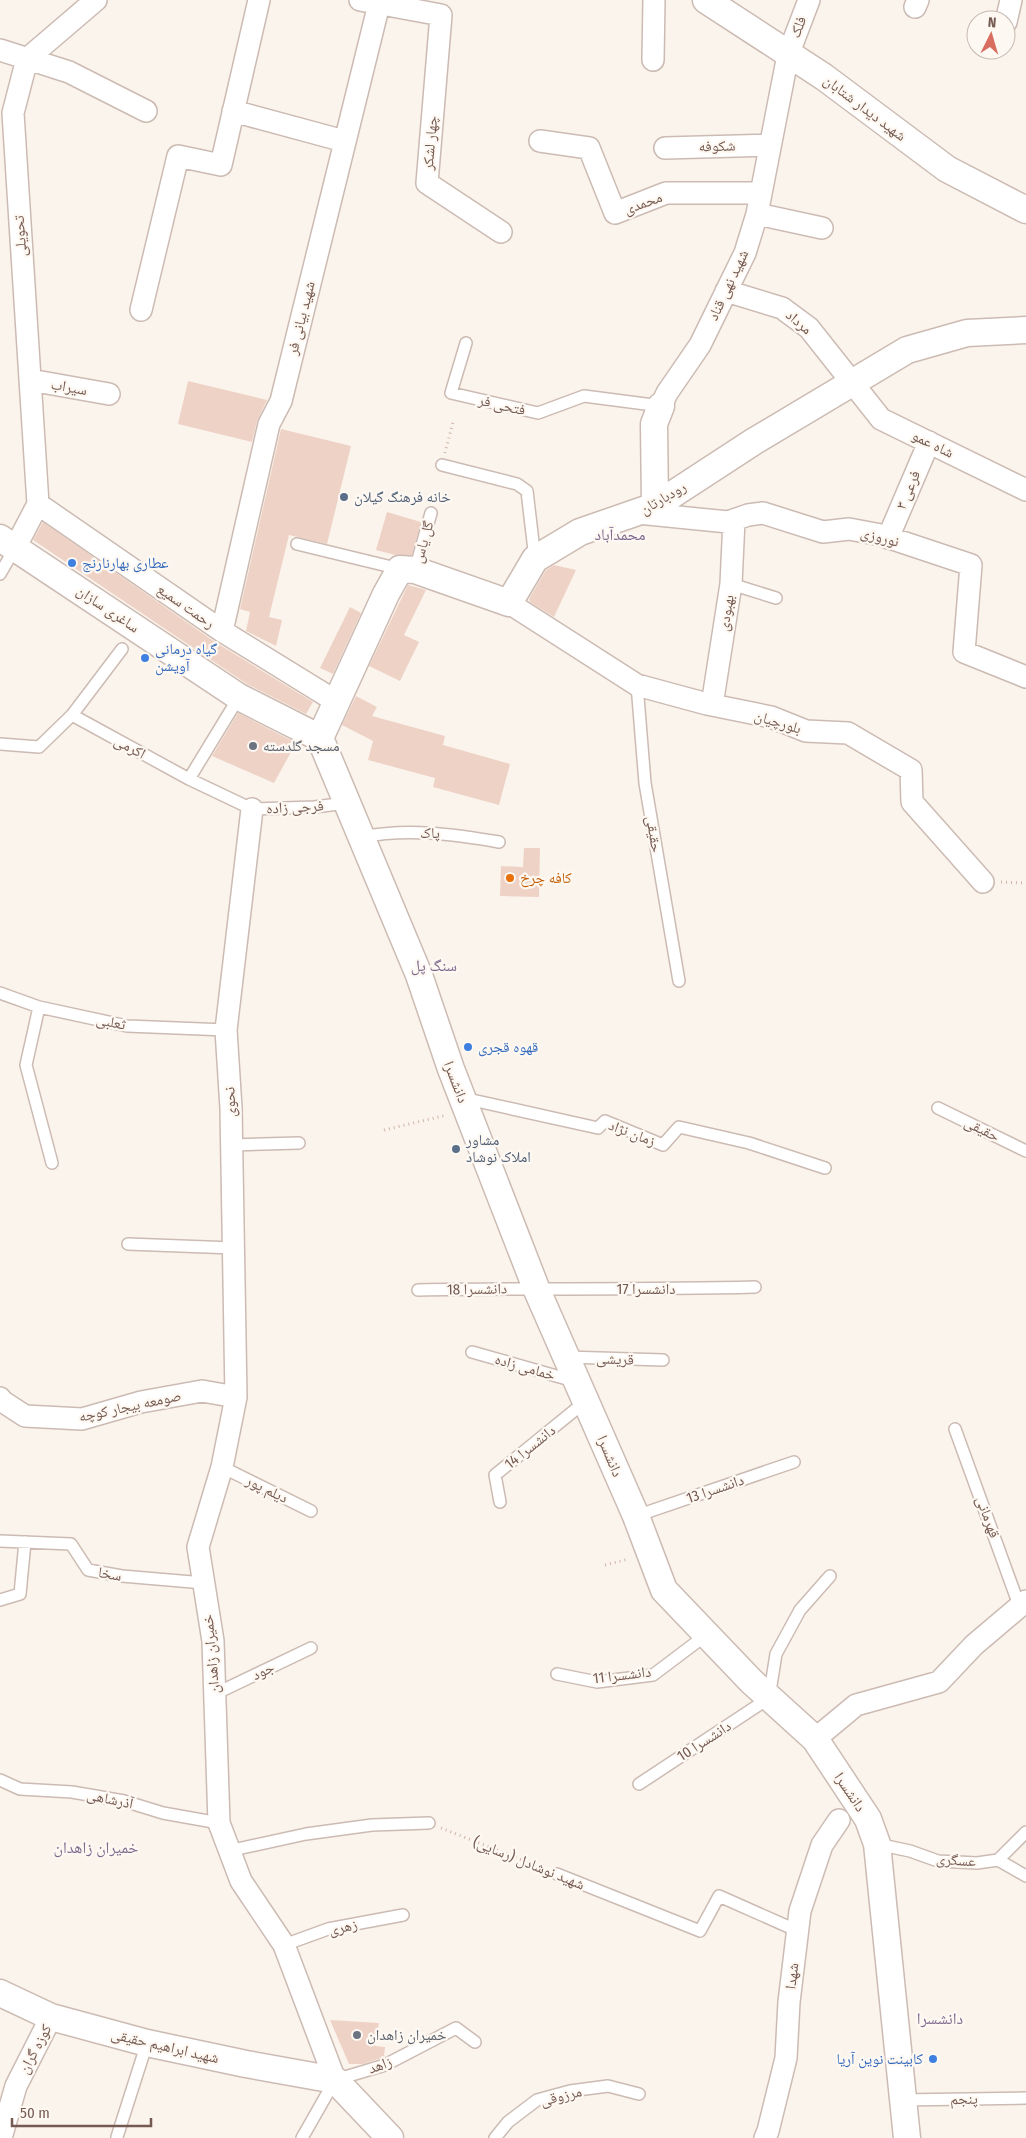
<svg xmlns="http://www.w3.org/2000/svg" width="1026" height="2138" viewBox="0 0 1026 2138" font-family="'Fira Sans Condensed','Noto Naskh Arabic',sans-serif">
  <rect width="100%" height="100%" fill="#fbf4ec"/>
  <path fill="#eed2c6" d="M188,381l79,19 -10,21 -5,21 -74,-18z
    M281,429l70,17 -24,98 -38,-9 -20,82 13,3 -6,26 -30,-15 4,-19 -10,-3z
    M387,512l34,10 -9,33h-17l-19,-5z
    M43,522l172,120 98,60 -7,12 -59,-30 -214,-144z
    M554,565l22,5 -22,47 -24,-15 -1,-3 17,-29z
    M408,585l18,5 -22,45 15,7 -19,39 -31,-15z
    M350,607l11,6 -28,61 -13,-6z
    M356,696l21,11 -5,9 73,20 -2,9 67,19 -11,41 -66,-18 2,-9 -67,-18 5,-19 -31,-16z
    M238,713l58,30 -22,40 -62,-27z
    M524,848h16l-1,49 -39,-1 1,-30 22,1z
    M330,2020l49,3 -4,23 10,1 -1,10 -21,7h-14z"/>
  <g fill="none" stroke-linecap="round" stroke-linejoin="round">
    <defs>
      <path id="service" d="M466,343l-15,50 87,20 46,-17 77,10
        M442,465l75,19 10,7 8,68
        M297,544l103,25
        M415,570l16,-57
        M0,574l15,-26
        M731,584l45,14
        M637,685l8,98 34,198
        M72,715l117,64 63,30 62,-2 33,-4
        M0,744l39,3 33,-32 50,-66
        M189,779l50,-82
        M362,837c45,-9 91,-3 137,5
        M0,993l39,14 88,19 99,4
        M39,1007l-13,58 26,98
        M463,1098l135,30 7,-7 58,24 16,-18 70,16 76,25
        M938,1108l88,43
        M231,1145l68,-2
        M128,1244l105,4
        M418,1290c113,-2 225,0 337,-3
        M472,1352l102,29
        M567,1357l96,3
        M955,1429l64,176
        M222,1467l89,44
        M500,1502l-5,-27 91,-74
        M636,1516l158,-54
        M0,1541l71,3 17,26 34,6 82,7
        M0,1600l20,-6 5,-52
        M557,1674l40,8 56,-7 53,-40
        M215,1694l96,-46
        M0,1780l20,9 52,3 52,9 39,12 56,10
        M639,1784l130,-86 7,-44 24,-44 30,-34
        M877,1844l33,7 28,10 39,2 21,-3 28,-28
        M228,1851l78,-17 66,-9 57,-2
        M998,1860l28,16
        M557,1874l143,57 19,-35 79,35
        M284,1945l44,-16 75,-14
        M901,2100l125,-2
        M117,2137l30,-94
        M302,2138l33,-58 50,-15 71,-37 19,14
        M495,2138l13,-16 29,-22 33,-9 38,-5 31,8"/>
      <path id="minor" d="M360,0l81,15 -14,168 74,49
        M915,7l3,-7
        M1006,22l5,-22
        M0,50l69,22 77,39
        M653,60l1,-60
        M233,111l111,30
        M540,141l49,7 26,65 51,-20h94
        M665,148l105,-3
        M757,214l65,14
        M726,291l56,17 27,20 72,91 145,71
        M141,310l37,-154 43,9 38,-165
        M30,380l79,14
        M661,406l6,-13 33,-48 45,-92 12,-39 31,-159 21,-55
        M38,504l-25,-391 14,-54 69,-59
        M38,504l184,127 115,71
        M638,513l90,9 20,-7 15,-2 60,19 26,-3 32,6 90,30 -7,87 62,25
        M888,538l41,-96
        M15,548l23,-44
        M509,603l128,82 70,19 64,13 35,14 42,2 63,37 1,32 71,80
        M222,631l47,-207 12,-23 98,-397
        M712,705l19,-121 3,-64
        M252,809l-26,221 5,78 5,289 -14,70 -24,80 15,94 6,182 22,58 43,64 51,135
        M0,1398l2,3 23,15 57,3 59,-17 61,-11 34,6
        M815,1739l41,-34 83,-23 35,-37 52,-44
        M1,2138l15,-52 35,-69
        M765,2138l3,-7 18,-73 3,-56 11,-91 22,-66 17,-25"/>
      <path id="tertiary" d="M706,0l118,77 123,92 79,41
        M655,506l-1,-82 7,-18
        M0,538l239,159 81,41
        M320,738l99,237 32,94 85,219 100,228 28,74 87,91 64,58 53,80 9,25 30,294
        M320,738l66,-144 14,-25 15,1 94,33 26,-44 45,-27 75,-26 98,-64 154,-92 60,-17 59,-3
        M0,1993l51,24 96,26 99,21 89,16 55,58"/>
    </defs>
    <use href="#service" stroke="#ccbbb3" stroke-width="14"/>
    <use href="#minor" stroke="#ccbbb3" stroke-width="24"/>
    <use href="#tertiary" stroke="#ccbbb3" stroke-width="29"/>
    <path stroke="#d3b5a9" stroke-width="3" stroke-dasharray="1 4" stroke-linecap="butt" d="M445,453l8,-31
      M1001,882l25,1
      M384,1130l63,-15
      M605,1565l24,-6
      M441,1828l104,41"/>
    <use href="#service" stroke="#fff" stroke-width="11"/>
    <use href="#minor" stroke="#fff" stroke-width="21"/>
    <use href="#tertiary" stroke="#fff" stroke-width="26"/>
  </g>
  <g fill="#5c6f8a" stroke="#fef8f2" stroke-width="2">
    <circle cx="344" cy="497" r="5"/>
    <circle cx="456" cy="1149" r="5"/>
  </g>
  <g fill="#3f7fe0" stroke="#fef8f2" stroke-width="2">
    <circle cx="72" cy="563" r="5"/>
    <circle cx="145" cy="658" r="5"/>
    <circle cx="468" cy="1047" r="5"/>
    <circle cx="933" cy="2059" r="5"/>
  </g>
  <g fill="#6b7280" stroke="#fef8f2" stroke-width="2">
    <circle cx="253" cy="746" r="5"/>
    <circle cx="357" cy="2035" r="5"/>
  </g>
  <circle fill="#e8710a" stroke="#fef8f2" stroke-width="2" cx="510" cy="878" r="5"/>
  <g text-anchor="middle" stroke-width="4.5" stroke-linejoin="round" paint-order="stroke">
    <g font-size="15" fill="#745a51" stroke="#fef8f2">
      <text transform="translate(798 27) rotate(-69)" y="5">فلک</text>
      <text transform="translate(865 108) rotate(37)" y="5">شهید دیدار شتابان</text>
      <text transform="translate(430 143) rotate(-85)" y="5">چهار لشکر</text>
      <text transform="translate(717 146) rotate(-1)" y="5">شکوفه</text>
      <text transform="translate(643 203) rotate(-20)" y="5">محمدی</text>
      <text transform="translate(20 236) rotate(-94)" y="5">تحویلی</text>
      <text transform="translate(728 285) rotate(-65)" y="5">شهید نهی قناد</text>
      <text transform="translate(301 318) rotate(-76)" y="5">شهید بیانی فر</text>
      <text transform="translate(799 322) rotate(40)" y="5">مرداد</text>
      <text transform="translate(69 387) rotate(10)" y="5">سیراب</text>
      <text transform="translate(502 405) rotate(13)" y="5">فتحی فر</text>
      <text transform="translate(933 444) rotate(26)" y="5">شاه عمو</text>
      <text transform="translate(908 490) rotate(-67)" y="5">فرعی ۳</text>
      <text transform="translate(663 498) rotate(-30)" y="5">رودبارتان</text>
      <text transform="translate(880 537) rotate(15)" y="5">نوروزی</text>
      <text transform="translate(423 542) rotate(-74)" y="5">گل یاس</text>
      <text transform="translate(186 606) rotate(35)" y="5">رحمت سمیع</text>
      <text transform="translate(108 609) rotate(34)" y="5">ساغری سازان</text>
      <text transform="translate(726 613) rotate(-81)" y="5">بهبودی</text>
      <text transform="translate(778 722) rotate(17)" y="5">بلورچیان</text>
      <text transform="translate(130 747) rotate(28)" y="5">اکرمی</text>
      <text transform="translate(295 807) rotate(-3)" y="5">فرجی زاده</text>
      <text x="430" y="838">پاک</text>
      <text transform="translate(654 834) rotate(80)" y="5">حقیقی</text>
      <text transform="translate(111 1022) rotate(11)" y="5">ثعلبی</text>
      <text transform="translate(456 1082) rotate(69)" y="5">دانشسرا</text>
      <text transform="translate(230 1102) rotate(-93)" y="5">نحوی</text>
      <text transform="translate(982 1129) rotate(26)" y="5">حقیقی</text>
      <text transform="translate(632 1133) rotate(21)" y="5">زمان نژاد</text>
      <text transform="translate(477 1289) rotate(-1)" y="5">دانشسرا 18</text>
      <text x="646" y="1294">دانشسرا 17</text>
      <text transform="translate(615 1359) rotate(2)" y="5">قریشی</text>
      <text transform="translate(525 1367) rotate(16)" y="5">خمامی زاده</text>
      <text transform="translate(130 1406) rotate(-12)" y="5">صومعه بیجار کوچه</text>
      <text transform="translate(530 1447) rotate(-39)" y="5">دانشسرا 14</text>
      <text transform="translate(610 1456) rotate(67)" y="5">دانشسرا</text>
      <text transform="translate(267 1489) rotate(26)" y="5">دیلم پور</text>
      <text transform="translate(715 1489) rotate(-19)" y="5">دانشسرا 13</text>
      <text transform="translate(988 1517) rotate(70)" y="5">قهرمانی</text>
      <text transform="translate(110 1574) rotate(10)" y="5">سخا</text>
      <text transform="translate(211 1654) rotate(-95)" y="5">خمیران زاهدان</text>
      <text transform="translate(263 1671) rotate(-26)" y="5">جود</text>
      <text transform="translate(622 1675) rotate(-7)" y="5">دانشسرا 11</text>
      <text transform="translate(704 1741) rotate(-33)" y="5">دانشسرا 10</text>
      <text transform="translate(850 1792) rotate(56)" y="5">دانشسرا</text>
      <text transform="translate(110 1799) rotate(12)" y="5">آذرشاهی</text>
      <text transform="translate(956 1860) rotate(4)" y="5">عسگری</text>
      <text transform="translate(529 1863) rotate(22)" y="5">شهید نوشادل (رسایی)</text>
      <text transform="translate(343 1927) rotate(-12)" y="5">زهری</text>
      <text transform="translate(792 1976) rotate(-83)" y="5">شهدا</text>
      <text transform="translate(165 2046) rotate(13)" y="5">شهید ابراهیم حقیقی</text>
      <text transform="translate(35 2049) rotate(-62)" y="5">کوزه گران</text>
      <text transform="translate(380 2065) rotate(-20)" y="5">زاهد</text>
      <text transform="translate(561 2096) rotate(-14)" y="5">مرزوقی</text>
      <text transform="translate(964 2099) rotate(-1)" y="5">پنجم</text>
    </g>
    <g font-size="15" fill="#4e5e75" stroke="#fef8f2" text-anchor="start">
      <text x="354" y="502">خانه فرهنگ گیلان</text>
      <text x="466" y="1145">مشاور<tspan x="466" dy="17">املاک نوشاد</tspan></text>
    </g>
    <g font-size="15" fill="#366cbe" stroke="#fef8f2" text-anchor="start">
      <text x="82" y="568">عطاری بهارنارنج</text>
      <text x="155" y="654">گیاه درمانی<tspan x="155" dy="17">آویشن</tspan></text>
      <text x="478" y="1052">قهوه قجری</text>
      <text x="923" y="2064" text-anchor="end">کابینت نوین آریا</text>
    </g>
    <g font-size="15" fill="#5b616d" stroke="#fef8f2" text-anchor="start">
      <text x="263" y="751">مسجد گلدسته</text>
      <text x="367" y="2040">خمیران زاهدان</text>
    </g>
    <g font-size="15" fill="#c56008" stroke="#fef8f2" text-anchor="start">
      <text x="520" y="883">کافه چرخ</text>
    </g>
    <g font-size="16" fill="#7e698f" stroke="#fef8f2">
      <text x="620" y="540">محمدآباد</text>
      <text x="434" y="971">سنگ پل</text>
      <text x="96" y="1853">خمیران زاهدان</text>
      <text x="940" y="2024">دانشسرا</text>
    </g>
  </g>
  <g transform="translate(991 35) rotate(5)"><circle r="24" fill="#fef8f2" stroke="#c7b9b2"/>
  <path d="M0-4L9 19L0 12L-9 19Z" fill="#d76e5f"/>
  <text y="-8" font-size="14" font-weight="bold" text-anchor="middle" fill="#745a51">N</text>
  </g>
  <path d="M12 2118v8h139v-8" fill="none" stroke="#745a51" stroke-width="2.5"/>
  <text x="20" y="2118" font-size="15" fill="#745a51" stroke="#fef8f2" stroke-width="4" paint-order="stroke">50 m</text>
</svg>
